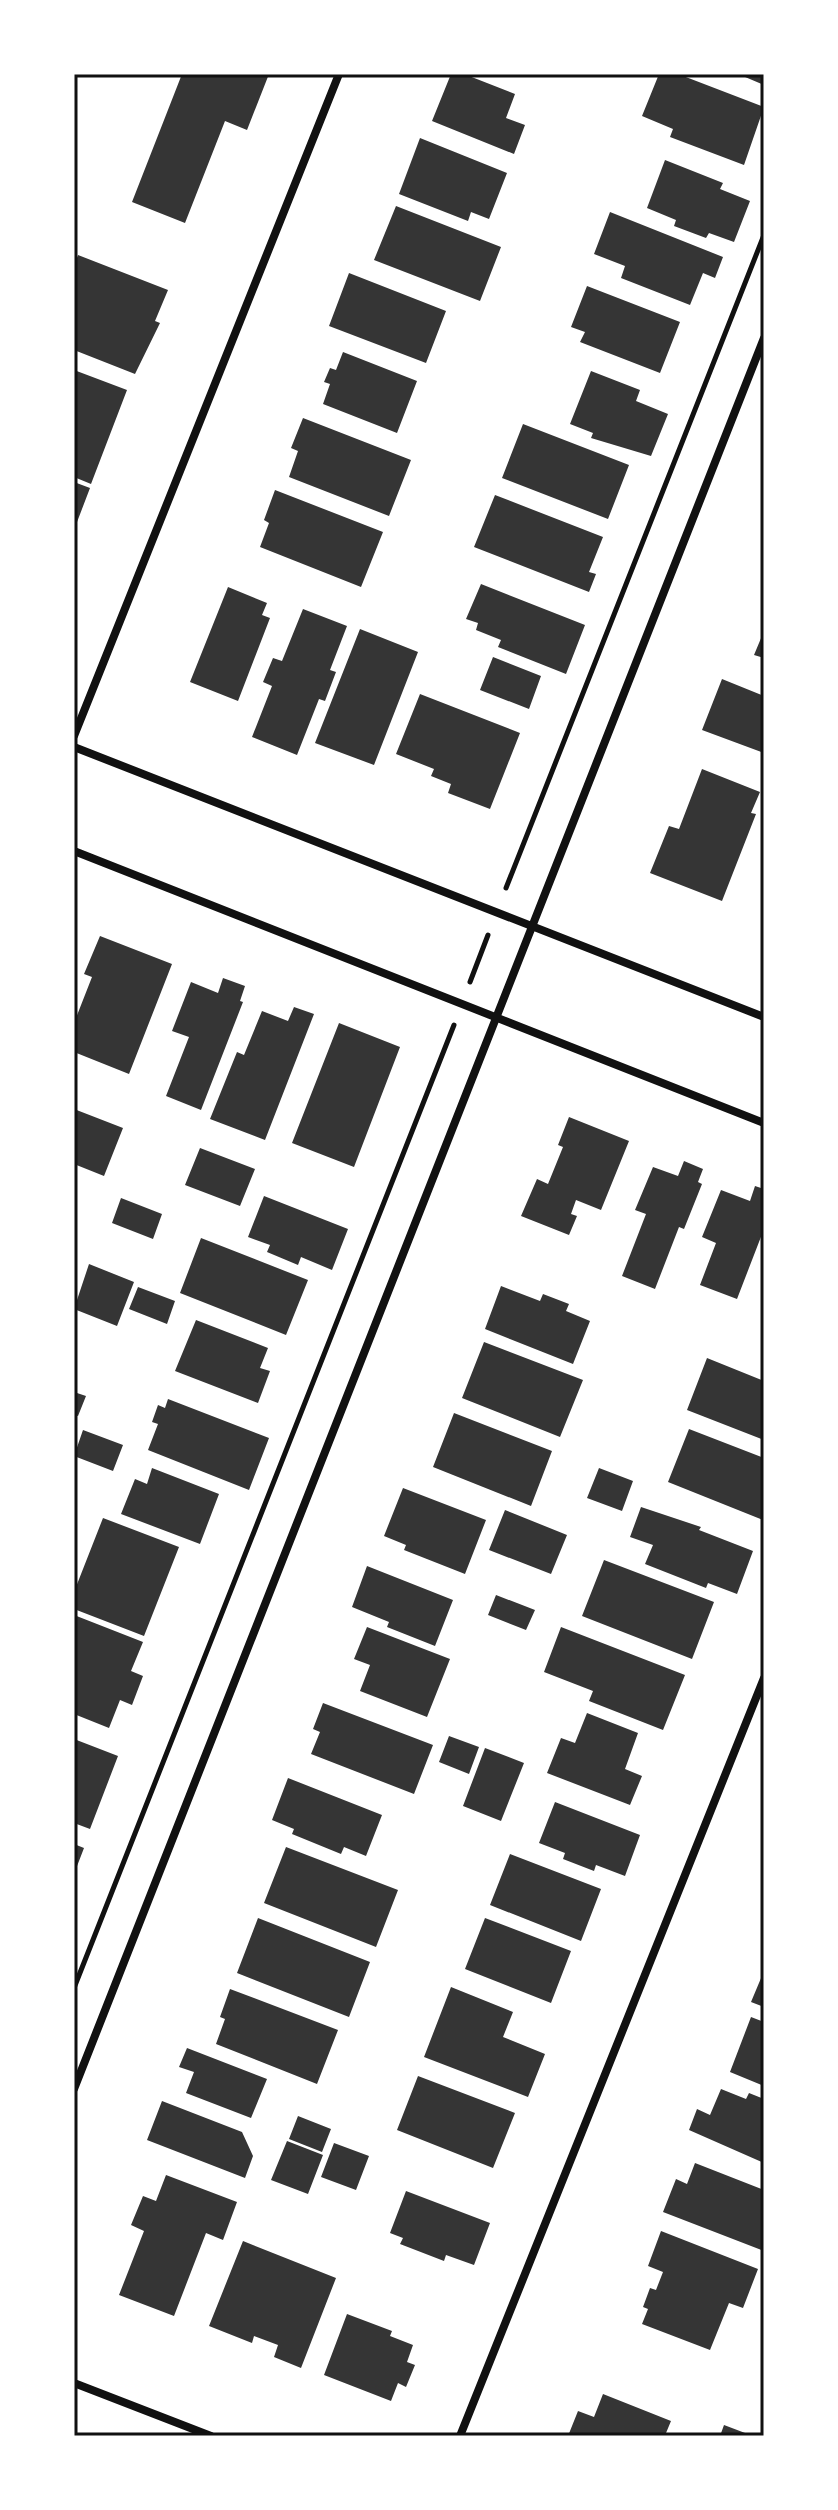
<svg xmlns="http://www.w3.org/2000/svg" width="838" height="2510" viewBox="0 0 838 2510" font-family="'Times New Roman',serif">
  <rect width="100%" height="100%" fill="#fff"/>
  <path fill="#353535" d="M182,74h87l-22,56 -22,-9 -40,102 -53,-21z
    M451,74h13l51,20 -9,24 19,7 -11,29 -82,-33z
    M659,74h19l86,33 -20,58 -74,-28 3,-8 -31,-13z
    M738,74h26v11z
    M420,138l87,35 -18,46 -18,-7 -3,9 -69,-27z
    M665,160l58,23 -3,6 30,12 -16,41 -25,-9 -3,5 -32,-12 2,-6 -29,-12z
    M396,206l105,41 -21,54 -106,-41z
    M610,212l113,45 -8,21 -12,-5 -13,32 -69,-27 4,-12 -31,-12z
    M78,255l90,35 -13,31 5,2 -25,51 -61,-24v-84z
    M349,273l97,38 -20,52 -97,-37z
    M587,286l93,36 -20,51 -80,-31 5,-10 -14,-5z
    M343,352l74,29 -20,52 -74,-29 7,-20 -6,-2 6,-14 6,2z
    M74,370l53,20 -36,94 -17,-7z
    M591,371l49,19 -4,11 32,13 -17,42 -60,-18 2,-5 -23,-9z
    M303,418l108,42 -22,56 -100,-39 9,-26 -7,-3z
    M523,424l106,41 -21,54 -106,-41z
    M74,482l16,6 -16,42z
    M275,490l108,42 -22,55 -101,-40 9,-24 -5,-3z
    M495,495l108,42 -14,35 7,2 -7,18 -115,-45z
    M481,584l104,41 -19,49 -68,-27 3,-7 -25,-10 2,-7 -12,-4z
    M228,587l39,16 -5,12 8,3 -32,83 -48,-19z
    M303,609l44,17 -17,44 6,2 -11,29 -6,-2 -22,56 -45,-18 20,-51 -9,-4 10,-24 9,3z
    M360,629l58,23 -44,113 -59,-22z
    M764,631v27l-10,-3z
    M493,657l48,19 -12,33 -49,-19z
    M722,679l42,17v57l-62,-23z
    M420,694l100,39 -30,76 -42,-16 3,-9 -20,-8 3,-7 -38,-15z
    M702,769l58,23 -9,21 5,1 -34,87 -72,-28 19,-47 10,3z
    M100,936l72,28 -43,110 -55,-22v-29l18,-46 -8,-3z
    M223,978l22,8 -5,15 3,1 -42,108 -35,-14 23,-59 -17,-6 19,-49 27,11z
    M294,1007l20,7 -49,126 -55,-21 27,-67 7,3 18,-44 26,10z
    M339,1023l61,24 -46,120 -62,-24z
    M74,1109l49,19 -19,48 -30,-12z
    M569,1117l60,24 -28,69 -25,-10 -5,14 6,2 -8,19 -48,-19 16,-37 11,5 15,-37 -5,-2z
    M200,1148l55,21 -15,37 -55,-21z
    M684,1161l19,8 -5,13 4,2 -18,45 -5,-2 -24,62 -33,-13 24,-62 -11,-4 18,-43 25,9z
    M755,1186l9,3v40l-27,70 -37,-14 16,-42 -14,-6 19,-47 29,11z
    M264,1196l84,33 -16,41 -31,-13 -3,8 -31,-13 3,-7 -22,-8z
    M121,1198l41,16 -9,25 -41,-16z
    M201,1238l107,42 -22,55 -106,-42z
    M89,1264l45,18 -17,44 -43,-17z
    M501,1286l39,15 3,-7 26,10 -3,7 24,10 -17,43 -88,-35z
    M138,1287l37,14 -8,23 -38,-15z
    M196,1320l72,28 -8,20 10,3 -12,32 -83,-32z
    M484,1342l99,38 -23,57 -98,-39z
    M707,1358l57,23v59l-77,-30z
    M74,1392l12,4 -8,20 -4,-1z
    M168,1399l101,39 -20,52 -101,-40 10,-26 -6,-2 6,-17 7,3z
    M454,1413l98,38 -21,55 -98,-39z
    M689,1429l75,29 -1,62 -95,-38z
    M83,1430l40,15 -10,26 -39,-15z
    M152,1468l67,26 -19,50 -79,-30 14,-35 12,5z
    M599,1468l34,13 -11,30 -35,-13z
    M403,1488l83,32 -21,54 -61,-24 2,-5 -22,-9z
    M641,1507l60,20 -2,3 54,21 -16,43 -29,-11 -2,5 -61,-24 8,-19 -23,-8z
    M505,1510l62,25 -16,39 -62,-24z
    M103,1518l76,29 -35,89 -70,-27v-17z
    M604,1560l110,42 -22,57 -110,-43z
    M367,1566l86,34 -18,46 -48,-19 2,-5 -37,-15z
    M496,1595l39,15 -9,20 -38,-15z
    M74,1615l69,27 -12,29 12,5 -11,29 -12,-5 -11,28 -35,-14z
    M367,1627l83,32 -23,58 -67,-26 10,-26 -16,-6z
    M561,1627l124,48 -22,55 -74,-29 4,-10 -49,-19z
    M323,1703l110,42 -19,49 -103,-40 9,-22 -7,-3z
    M587,1713l51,20 -13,36 17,7 -12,29 -83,-32 14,-35 14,5z
    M449,1736l30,11 -10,27 -30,-12z
    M74,1739l44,17 -28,73 -16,-6z
    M485,1748l39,15 -23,58 -38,-15z
    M288,1778l94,37 -16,41 -22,-9 -3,7 -49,-20 2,-5 -22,-9z
    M555,1802l85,33 -15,41 -29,-11 -2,6 -31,-12 2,-6 -26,-10z
    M74,1844l10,4 -10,26z
    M286,1847l112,43 -22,57 -112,-44z
    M510,1854l91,35 -20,52 -91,-36z
    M258,1918l112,44 -21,55 -112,-44z
    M485,1918l86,33 -20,52 -86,-34z
    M764,1971v36l-13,-5z
    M451,1987l62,25 -10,25 42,17 -17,43 -104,-40z
    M230,1989l108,41 -21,54 -101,-40 9,-25 -5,-2z
    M751,2017l13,5v64l-34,-14z
    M187,2048l80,31 -16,39 -65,-25 8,-21 -15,-5z
    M418,2076l97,37 -22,55 -96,-38z
    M721,2089l25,10 3,-6 15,6v64l-75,-33 8,-21 13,6z
    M162,2101l80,31 11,24 -8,22 -98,-38z
    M298,2116l33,13 -9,23 -33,-13z
    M287,2141l36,14 -15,39 -37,-14z
    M334,2143l35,13 -13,34 -35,-13z
    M695,2163l69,27v61l-101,-39 13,-33 11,5z
    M166,2175l71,27 -14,38 -17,-7 -32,83 -55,-21 25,-64 -13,-6 12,-29 13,5z
    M406,2191l84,32 -16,42 -28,-10 -2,6 -44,-17 3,-6 -13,-5z
    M661,2231l97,38 -15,39 -14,-5 -19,47 -68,-26 6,-15 -5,-2 7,-19 6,2 7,-18 -15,-6z
    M243,2241l93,37 -35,90 -27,-11 4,-12 -24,-9 -2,7 -43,-17z
    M347,2314l45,17 -2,5 23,9 -6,17 8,3 -9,22 -8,-4 -7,18 -67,-26z
    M603,2394l68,27 -5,12 7,3h-105l10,-25 16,6z
    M724,2425l29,11h-33z"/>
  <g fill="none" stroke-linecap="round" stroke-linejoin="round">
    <path stroke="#111" stroke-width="5" d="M506,888l258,-653
      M470,982l18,-47
      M74,1988l380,-963"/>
    <path stroke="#111" stroke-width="8" d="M74,736l265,-662
      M74,747l690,270
      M74,851l690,272
      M74,2089l690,-1751
      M74,2383l137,53
      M460,2436l304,-758"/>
  </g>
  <rect width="838" height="2510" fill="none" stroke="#ffffff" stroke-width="152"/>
  <rect x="76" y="76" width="686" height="2358" fill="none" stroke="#111" stroke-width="3"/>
</svg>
